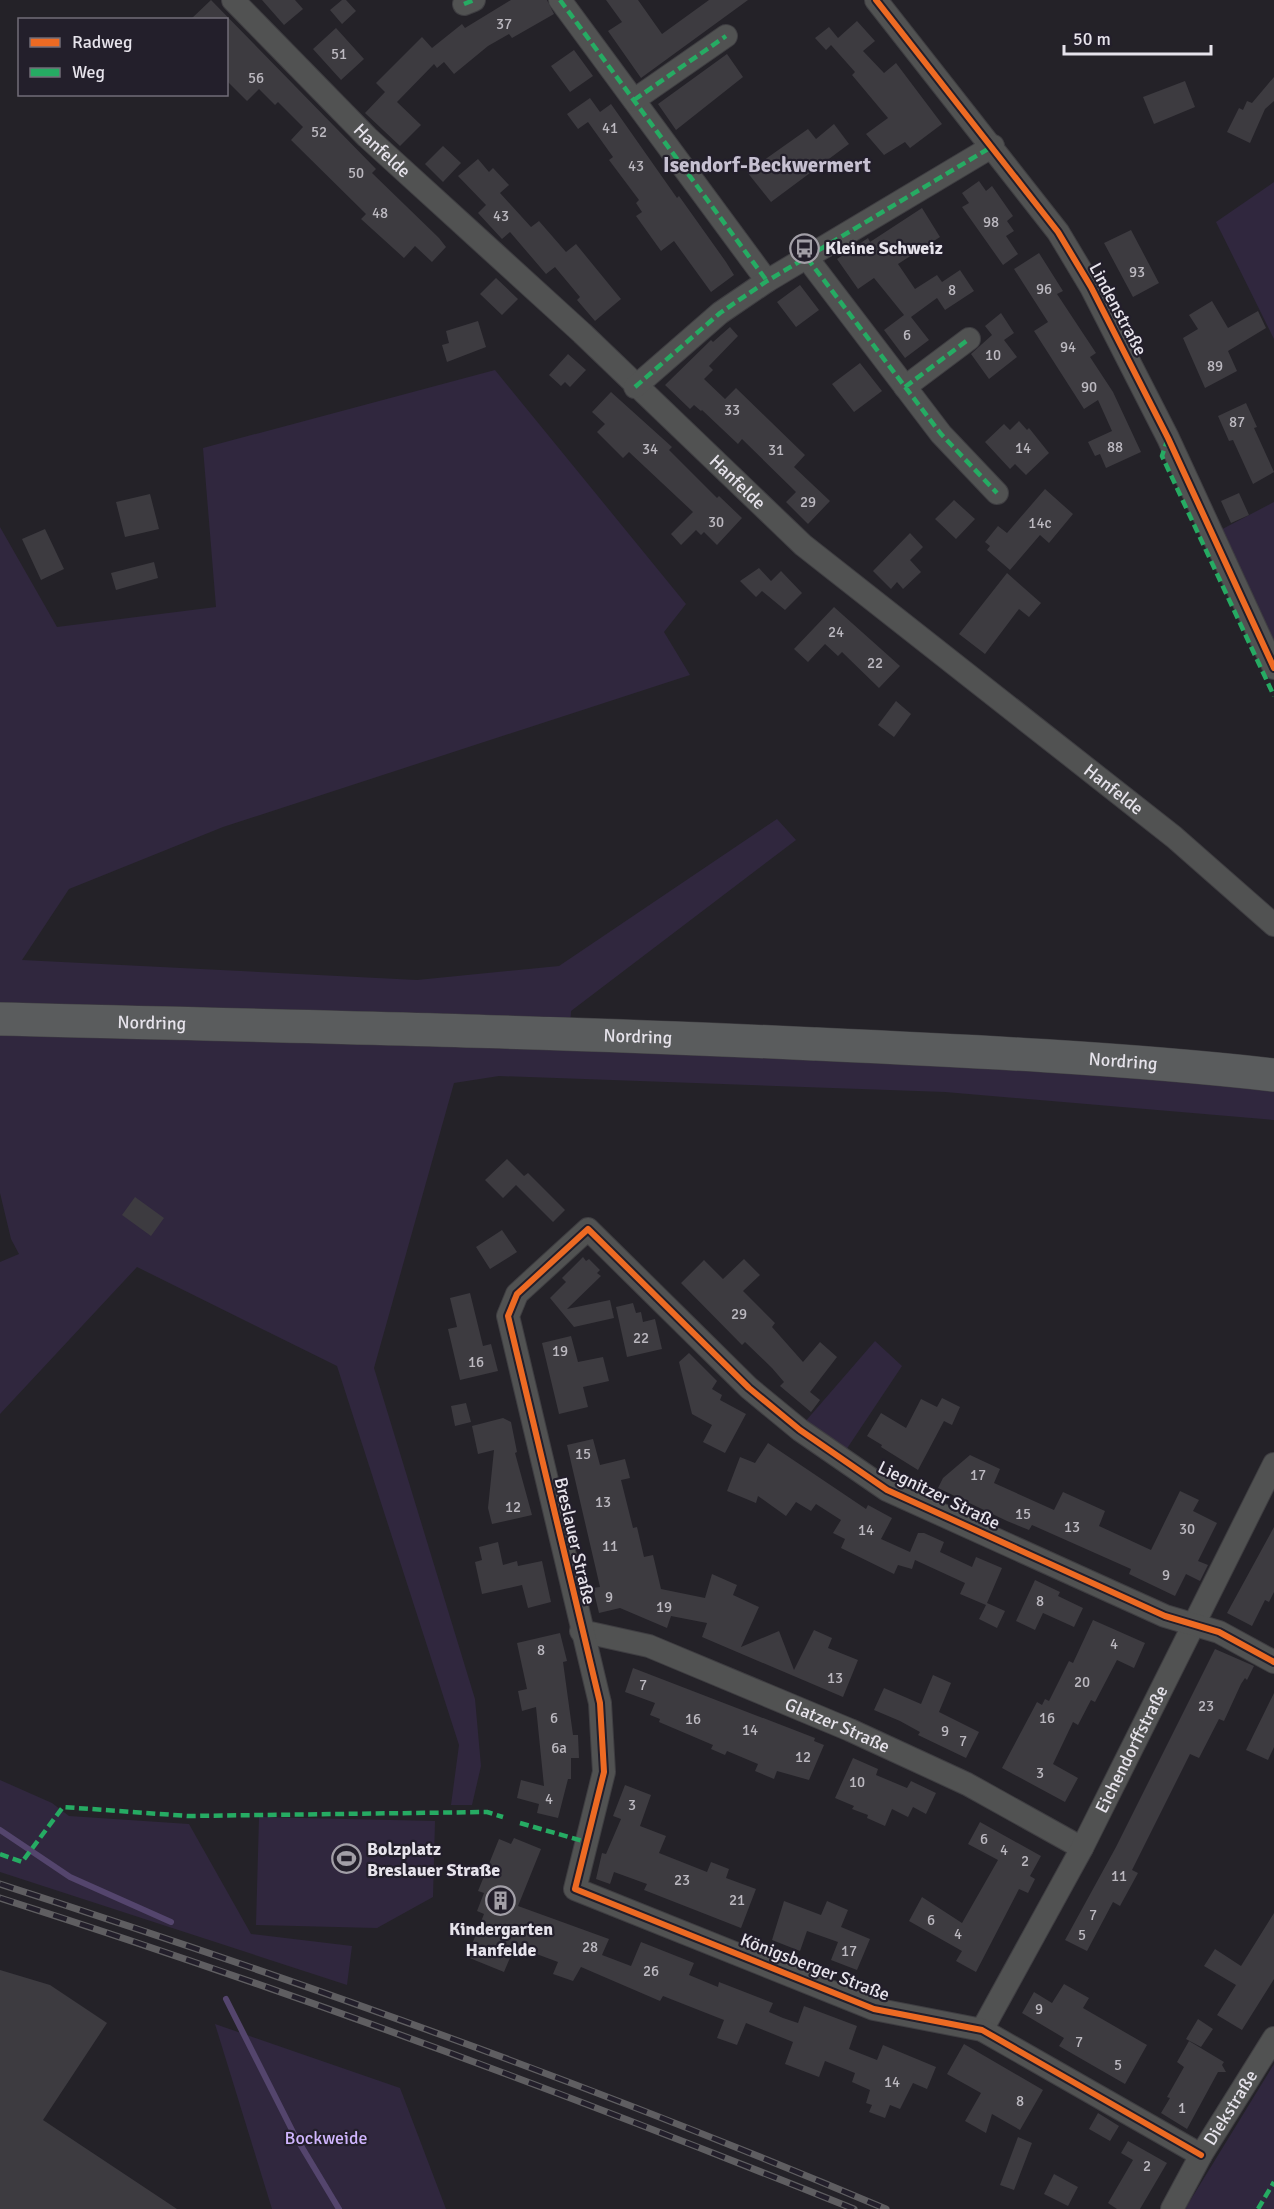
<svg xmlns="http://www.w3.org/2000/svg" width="1274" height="2209" viewBox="0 0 1274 2209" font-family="Signika,sans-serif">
  <rect width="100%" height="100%" fill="#242228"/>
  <path fill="#30273e" d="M1274,182v157l-58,-117z
    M495,370l191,234 -22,28 26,43 -467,152 -154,62 -47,71 395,20 142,-14 218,-147 19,21 -225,171 -2,35 563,29 142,16v29l-329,-28 -446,-16 -45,7 -80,285 101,331 6,67 -9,39h-21l8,-60 -122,-379 -200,-99 -137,147v-152l19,-8 -8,-15 -11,-46v-666l57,100 159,-20 -13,-159z
    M1274,502v166l-63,-133z
    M875,1341l27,25 -58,87 -40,-30z
    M0,1780l52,23 17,13 120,8 62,110 101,12 -5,39 -347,-113z
    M259,1817l176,4 -2,76 -56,31 -121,-3z
    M215,2024l185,64 46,121h-174z
    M1274,2064v145h-89z"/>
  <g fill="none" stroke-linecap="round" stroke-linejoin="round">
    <path stroke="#54456d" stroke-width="6" d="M0,1830l70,47 101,45
      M226,1999l68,135 45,75"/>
  </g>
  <path fill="#3d3b40" d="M211,0l165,169 -4,4 67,65 7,9 -14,15 -17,-16 -11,12 -43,-39 5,-5 -75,-74 12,-13 -25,-25 -3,3 -16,-16 -12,12 -21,-21v-60h-36z
    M262,0h33l8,9 -19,16z
    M342,0h4l10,11 -14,13 -12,-14z
    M511,0h36l7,14 -42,24 -3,-4 -21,12 -34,28 -10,-12 -7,6 -3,-4 -37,38 24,23 -21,21 -35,-33 20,-21 -9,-9 46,-46 10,11 30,-24 3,4z
    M606,0h32l24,34 47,-34h39l-107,78 -33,-47 14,-9z
    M857,21l18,20 -12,10 21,22 12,-10 46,61 -32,24 -5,-6 -21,13 -18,-21 22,-16 -36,-43 3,-3 -24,-27 -5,5 -11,-12 14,-11 9,11z
    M336,28l28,31 -23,21 -28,-31z
    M574,50l19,26 -23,16 -19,-26z
    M727,54l16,23 -67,53 -18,-26z
    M1274,77v24l-9,8 -15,34 -23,-11 12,-24 4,2 4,-9 5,2z
    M1185,81l10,26 -41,17 -11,-27z
    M590,98l10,14 11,-8 66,94 2,-2 47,66 8,13 -23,17 -37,-51 -13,10 -25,-35 6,-4 -6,-9 3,-3 -30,-40 4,-3 -25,-35 -10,7 -11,-15z
    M834,124l15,20 -78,58 -24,-30 61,-43 8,10z
    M443,146l18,17 -18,19 -18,-18z
    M478,159l11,13 4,-4 16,17 -9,8 31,34 8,-6 27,31 10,-8 45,55 -26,22 -18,-21 3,-3 -25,-30 -9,7 -36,-42 -8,7 -24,-26 8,-8 -28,-29z
    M979,181l7,10 6,-5 21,30 -6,5 7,10 -8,5 12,18 -15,11 -41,-58 7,-4 -7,-10z
    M922,208l18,29 -42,27 17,25 22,-14 5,7 18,-12 14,21 -29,19 -8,-12 -26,19 18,23 -24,18 -21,-28 20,-15 -30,-37 -16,11 -21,-30 31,-21 2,4z
    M1131,230l28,53 -26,14 -29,-54z
    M1039,253l24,38 -6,3 39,59 -6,4 23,35 28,60 -35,16 -6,-14 -5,2 -7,-14 24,-11 -14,-31 -14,9 -50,-78 14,-9 -34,-53z
    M496,278l22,21 -16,16 -22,-21z
    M800,285l19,25 -23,17 -19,-25z
    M1212,301l16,27 30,-17 8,17 -38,23 9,20 -32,17 -22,-50 15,-9 -9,-14z
    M1001,313l13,20 -10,7 13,17 -28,22 -18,-25 21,-19 -7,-9z
    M478,321l8,26 -39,15 -5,-17 7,-2 -3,-12z
    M730,327l8,9 -29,30 4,4 -9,9 21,20 11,-11 69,67 -11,12 36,34 -22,23 -22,-22 10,-10 -54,-53 -4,5 -36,-34 -1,1 -7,-6 -4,4 -25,-24 46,-45 2,2z
    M568,354l18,16 -16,17 -5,-5 -4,4 -12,-11z
    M860,363l22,28 -28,21 -22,-28z
    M611,392l61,55 -3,3 48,48 2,-2 23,22 -25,27 -13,-13 -3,3 -5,-5 -15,15 -10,-11 22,-22 -64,-60 -6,6 -26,-26 8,-8 -13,-12z
    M1246,403l11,24 -3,1 20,44 -21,12 -20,-44 -4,1 -11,-25z
    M1019,421l8,9 2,-2 20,25 -23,22 -11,-11 -5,5 -25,-27 19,-18 6,6z
    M1045,489l28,25 -24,29 -9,-8 -30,35 -23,-20 3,-4 -5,-4 13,-16 9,7z
    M1239,493l10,22 -18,8 -10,-22z
    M150,494l9,35 -34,8 -9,-35z
    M954,500l21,19 -19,20 -21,-20z
    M45,529l19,40 -23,11 -19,-41z
    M910,533l13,14 -13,13 11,12 -18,17 -6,-7 -6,7 -18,-18z
    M154,562l4,16 -42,12 -5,-17z
    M759,568l12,13 10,-10 21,22 -17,17 -23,-19 -6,6 -16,-16z
    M1007,573l34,30 -12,14 -10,-8 -34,45 -26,-20z
    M834,607l66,59 -21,22 -37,-36 -4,4 -13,-12 -17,18 -14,-13z
    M896,701l15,13 -17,23 -16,-12z
    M507,1159l17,17 4,-3 37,37 -12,12 -37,-37 -13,13 -18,-18z
    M135,1197l29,21 -13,18 -29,-21z
    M502,1230l15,22 -27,17 -14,-22z
    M583,1257l3,4 3,-2 11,11 -3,3 4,3 -34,33 43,-9 4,18 -40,9 -24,-29 16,-16 -4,-4z
    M744,1259l16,16 -17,16 32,32 -3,4 31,35 17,-20 17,15 -27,35 10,8 -9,12 -31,-26 4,-4 -12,-14 -27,-26 -3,3 -61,-62 23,-23 19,19z
    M470,1293l13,53 8,-2 7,27 -38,9 -12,-51 9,-2 -7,-29z
    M633,1303l3,10 5,-1 2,10 12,-3 7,30 -35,8 -11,-50z
    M571,1336l7,26 25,-5 6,24 -26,6 5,20 -29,7 -17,-71z
    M689,1353l28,28 -5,8 10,6 -2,5 26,14 -21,39 -22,-11 9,-17 -20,-11 -13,-52z
    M942,1398l18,9 -8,18 -8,-4 -26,49 -37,-23 1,-2 -15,-9 14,-23 25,15 15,-29 16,8z
    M466,1403l5,19 -16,4 -4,-20z
    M503,1418l8,4 6,30 -2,1 17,62 -40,9 -4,-16 6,-58 -16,4 -6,-28z
    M593,1439l7,26 25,-6 5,19 -9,2 12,48 4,-1 7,30 9,-2 8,34 44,9 7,-24 25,11 -4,10 26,12 -18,40 38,-16 15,39 20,-40 18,8 -4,10 30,12 -15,37 -141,-60 5,-14 -36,-7 -4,12 -47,-20 -21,5 -6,-25 7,-1 -33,-142z
    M768,1443l98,66 2,-4 24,13 -11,21 29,13 8,-19h6l20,9 -4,10 32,15 4,-10 26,11 -15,35 18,8 -8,17 -18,-9 7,-14 -26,-11 5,-11 -50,-23 -3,9 -14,-4 -4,9 -53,-26 4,-9 -12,-6 8,-13 -25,-16 -5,7 -15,-9 -10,14 -28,-20 -2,7 -29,-12 13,-34 15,6z
    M970,1455l30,14 -6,14 60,27 9,-18 42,19 -6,15 52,24 29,-59 19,9 -6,11 24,12 -19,38 10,4 -8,16 -14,-7 -11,22 -46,-22 2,-5 -99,-44 -3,5 -22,-9 -69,-33 5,-10z
    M1274,1527v65l-5,10 -4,-2 -13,26 -25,-13z
    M498,1542l5,23 14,-4 1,5 24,-5 9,41 -23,6 -6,-23 -40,9 -7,-32 7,-2 -3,-13z
    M1035,1580l25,12 -2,4 25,12 -9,19 -31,-14 -8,17 -19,-9z
    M1093,1620l52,23 -11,25 -17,-8 -22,42 -4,-2 -13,25 -5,-3 -20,42 25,14 -13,24 -63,-34 35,-66 5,3 3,-6 4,2 20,-40 4,2z
    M560,1633l7,28 -4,1 10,73h5l1,23h-8v21h-3l-10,39 -21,-5 2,-9 -22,-6 4,-18 23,6 -8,-79 -14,4 -4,-20 9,-2 -10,-46z
    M1215,1649l39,17 -7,14 -2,-2 -4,6 -17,37 -5,-2 -20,39 -9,-4 -58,116 6,3 -18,33 -7,-4 -26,49 -22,-11 51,-93z
    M633,1668l182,70 -1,3 10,4 -15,35 -32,-9 -3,8 -19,-8 3,-7 -31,-13 -2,4 -14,-6 2,-4 -54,-23 1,-3 -10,-4 5,-12 -30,-11z
    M933,1675l18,8 -12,29 40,20 -13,26 -48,-23 2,-3 -20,-11 -26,-11 10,-22 37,16z
    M1274,1693v54l-6,13 -22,-10z
    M853,1758l25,11 -2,6 31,13 4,-7 25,12 -10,21 -13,-7 -5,10 -16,-8 -7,17 -18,-8 1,-3 -16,-6 2,-3 -19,-8z
    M625,1785l26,10 -11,31 26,10 -7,17 48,19 4,-10 18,7 -3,9 30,11 -15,39 -97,-38 3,-6 -33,-12 -4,12 -14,-5 6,-26 4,1 15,-35 -8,-3z
    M980,1822l61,34 -11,20 5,3 -7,14 -9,-4 -43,83 -20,-11 6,-10 -53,-30 13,-24 40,26 36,-63 -30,-16z
    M514,1838l27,11 -23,57 91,33 -7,16 29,11 10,-24 53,21 -5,12 29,12 1,-5 54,21 -4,9 14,6 15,5 6,-17 53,20 -8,23 28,11 6,-15 53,22 -9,22 -14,-6 -13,26 -10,-4 -5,13 -16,-6 3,-7 -6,-2 4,-13 -18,-8 3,-9 -30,-12 -6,16 -34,-13 8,-22 -47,-19 -9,22 -20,-7 7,-18 -61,-24 -3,5 -79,-34 -8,14 -20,-7 5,-12 -43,-16 -11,26 -37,-15 17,-43 -7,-3 7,-18 -6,-2 21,-52 12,5z
    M784,1901l37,14 6,-14 21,9 -7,17 29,12 -13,31 -26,-10 7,-18 -31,-11 -7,20 -28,-11z
    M1274,1913v66l-32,51 -25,-15 19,-30 -32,-19 11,-17 26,17z
    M0,1970l50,15 57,38 -64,97 134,89h-177z
    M1064,1984l25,14 -6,10 64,37 -22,39 -66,-38 5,-8 -42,-25 12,-21 18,11z
    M1198,2019l15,10 -12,18 -15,-8z
    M1189,2041l35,21 -2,3 4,7h-8l-31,57 -26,-16 9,-15 -3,-1 17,-30 -7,-5z
    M964,2044l79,46 -23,40 -28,-16 -6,19 -21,-12 16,-28 -34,-19z
    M1098,2113l21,13 -9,15 -21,-12z
    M1018,2137l14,6 -18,47 -14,-5z
    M1128,2141l39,22 -27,46h-23l-9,-6 25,-43 -12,-7z
    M1054,2174l24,13 -10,19 -24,-12z"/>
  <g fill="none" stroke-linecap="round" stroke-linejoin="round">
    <defs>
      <g id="minor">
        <path id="s1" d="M233,0l134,137 215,196 221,212 371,292 100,88"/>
        <path d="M560,0l207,281"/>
        <path d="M876,0l182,232 33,55 77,151 106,230"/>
        <path d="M464,4l10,-4"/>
        <path d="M634,100l92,-64"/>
        <path d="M807,258l134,176 56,59"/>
        <path d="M635,387l85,-74 47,-32 226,-135"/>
        <path d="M905,387l64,-48"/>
        <path id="s2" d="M581,1631l68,15 201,84 117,54 115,64"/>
        <path id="s3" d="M982,2030l100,-182 192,-384"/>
        <path d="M1201,2155l-219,-125 -108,-21 -299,-120 29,-117 -4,-69 -92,-387 9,-22 71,-65 161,159 51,42 87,60 278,126 54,16 55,30"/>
        <path id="s4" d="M1172,2209l29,-54 73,-117"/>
      </g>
      <g id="primary">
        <path id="s5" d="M0,1019c271,7 543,12 814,25 153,7 307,14 460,31"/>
      </g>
    </defs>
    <use href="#minor" stroke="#3f3e42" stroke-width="24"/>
    <use href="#primary" stroke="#3f3e42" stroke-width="34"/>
    <use href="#minor" stroke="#515252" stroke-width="22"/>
    <use href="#primary" stroke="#5a5c5d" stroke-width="33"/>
    <defs>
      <path id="rail" d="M0,1884c299,96 597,203 886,325
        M0,1898c289,92 573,198 854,311"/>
    </defs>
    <use href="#rail" stroke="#5f5e61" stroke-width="7"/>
    <use href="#rail" stroke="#231f2b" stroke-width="4.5" stroke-dasharray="14" stroke-linecap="butt"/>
    <path stroke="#26ab63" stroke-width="4.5" stroke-dasharray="9 4.5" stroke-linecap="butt" d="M560,0l207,281
      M464,4l10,-4
      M634,100l92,-64
      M807,258l134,176 56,59
      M635,387l85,-74 47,-32 226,-135
      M905,387l64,-48
      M1168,438l-6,18 112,240
      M520,1823l66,19
      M0,1854l22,8 41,-55 125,9 299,-4 16,5
      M1258,2209l16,-27"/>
    <defs>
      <path id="cycleway" d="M876,0l182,232 33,55 77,151 106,230
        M1201,2155l-219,-125 -108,-21 -299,-120 29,-117 -4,-69 -92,-387 9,-22 71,-65 161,159 51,42 87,60 278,126 54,16 55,30"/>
    </defs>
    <use href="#cycleway" stroke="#231f2b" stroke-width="10"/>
    <use href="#cycleway" stroke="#ed6a23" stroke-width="6"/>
  </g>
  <defs>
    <symbol id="bus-ring" viewBox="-11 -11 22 22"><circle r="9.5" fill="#231f2b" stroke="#a29fa7" stroke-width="1.5"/><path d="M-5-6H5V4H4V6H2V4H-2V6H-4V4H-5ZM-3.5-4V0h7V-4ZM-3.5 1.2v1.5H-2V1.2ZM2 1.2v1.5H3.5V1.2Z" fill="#a29fa7"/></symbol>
    <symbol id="stadium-ring" viewBox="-11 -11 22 22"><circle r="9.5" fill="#231f2b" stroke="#a29fa7" stroke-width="1.5"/><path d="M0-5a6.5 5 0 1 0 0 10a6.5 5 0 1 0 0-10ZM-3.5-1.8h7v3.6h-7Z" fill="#a29fa7"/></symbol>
    <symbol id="building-ring" viewBox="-11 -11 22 22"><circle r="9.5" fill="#231f2b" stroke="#a29fa7" stroke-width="1.5"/><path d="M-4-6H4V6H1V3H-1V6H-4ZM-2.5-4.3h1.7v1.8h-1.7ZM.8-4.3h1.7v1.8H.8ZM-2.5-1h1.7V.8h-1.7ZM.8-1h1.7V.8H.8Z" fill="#a29fa7"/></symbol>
  </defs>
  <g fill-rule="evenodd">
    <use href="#bus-ring" x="788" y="232" width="33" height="33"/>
    <use href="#stadium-ring" x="330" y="1842" width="33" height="33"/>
    <use href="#building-ring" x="484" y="1884" width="33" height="33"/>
  </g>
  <g text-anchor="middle" stroke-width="4.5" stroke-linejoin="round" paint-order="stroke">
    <g font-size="15" fill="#bcb9c0">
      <text x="504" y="29">37</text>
      <text x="339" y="59">51</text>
      <text x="256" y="83">56</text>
      <text x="610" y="133">41</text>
      <text x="319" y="137">52</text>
      <text x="636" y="171">43</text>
      <text x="356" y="178">50</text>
      <text x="380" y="218">48</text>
      <text x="501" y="221">43</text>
      <text x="991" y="227">98</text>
      <text x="1137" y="277">93</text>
      <text x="1044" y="294">96</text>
      <text x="952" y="295">8</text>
      <text x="907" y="340">6</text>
      <text x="1068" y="352">94</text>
      <text x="993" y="360">10</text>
      <text x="1215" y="371">89</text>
      <text x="1089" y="392">90</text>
      <text x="732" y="415">33</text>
      <text x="1237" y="427">87</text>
      <text x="1115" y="452">88</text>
      <text x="1023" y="453">14</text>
      <text x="650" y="454">34</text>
      <text x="776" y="455">31</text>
      <text x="808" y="507">29</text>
      <text x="716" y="527">30</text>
      <text x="1040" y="528">14c</text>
      <text x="836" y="637">24</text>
      <text x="875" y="668">22</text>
      <text x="739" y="1319">29</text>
      <text x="641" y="1343">22</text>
      <text x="560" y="1356">19</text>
      <text x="476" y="1367">16</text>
      <text x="583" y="1459">15</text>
      <text x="978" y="1480">17</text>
      <text x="603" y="1507">13</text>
      <text x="513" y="1512">12</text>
      <text x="1023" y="1519">15</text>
      <text x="1072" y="1532">13</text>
      <text x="1187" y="1534">30</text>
      <text x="866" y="1535">14</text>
      <text x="610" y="1551">11</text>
      <text x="1166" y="1580">9</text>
      <text x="609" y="1602">9</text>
      <text x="1040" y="1606">8</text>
      <text x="664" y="1612">19</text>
      <text x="1114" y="1649">4</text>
      <text x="541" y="1655">8</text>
      <text x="835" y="1683">13</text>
      <text x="1082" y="1687">20</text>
      <text x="643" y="1690">7</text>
      <text x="1206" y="1711">23</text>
      <text x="554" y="1723">6</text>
      <text x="1047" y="1723">16</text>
      <text x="693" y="1724">16</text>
      <text x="750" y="1735">14</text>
      <text x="945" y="1736">9</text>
      <text x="963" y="1746">7</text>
      <text x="559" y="1753">6a</text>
      <text x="803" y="1762">12</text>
      <text x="1040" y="1778">3</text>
      <text x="857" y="1787">10</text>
      <text x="549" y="1804">4</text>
      <text x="632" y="1810">3</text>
      <text x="984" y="1844">6</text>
      <text x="1004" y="1855">4</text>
      <text x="1025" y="1866">2</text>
      <text x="1119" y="1881">11</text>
      <text x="682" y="1885">23</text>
      <text x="737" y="1905">21</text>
      <text x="1093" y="1920">7</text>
      <text x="931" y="1925">6</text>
      <text x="958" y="1939">4</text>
      <text x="1082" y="1940">5</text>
      <text x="590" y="1952">28</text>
      <text x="849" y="1956">17</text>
      <text x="651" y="1976">26</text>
      <text x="1039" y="2014">9</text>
      <text x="1079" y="2047">7</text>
      <text x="1118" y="2070">5</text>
      <text x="892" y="2087">14</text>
      <text x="1020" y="2106">8</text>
      <text x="1182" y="2113">1</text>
      <text x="1147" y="2171">2</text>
    </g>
    <g font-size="18" fill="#e6e3eb" stroke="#231f2b">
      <text dy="6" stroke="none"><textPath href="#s1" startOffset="212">Hanfelde</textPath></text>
      <text transform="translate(1118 309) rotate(62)" y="6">Lindenstraße</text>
      <text dy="6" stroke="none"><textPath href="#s1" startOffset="698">Hanfelde</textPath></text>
      <text dy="6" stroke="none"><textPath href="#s1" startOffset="1184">Hanfelde</textPath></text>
      <text dy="6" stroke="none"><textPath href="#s5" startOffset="152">Nordring</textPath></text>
      <text dy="6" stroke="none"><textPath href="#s5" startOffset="638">Nordring</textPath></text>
      <text dy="6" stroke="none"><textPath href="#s5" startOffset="1124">Nordring</textPath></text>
      <text transform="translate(939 1495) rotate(26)" y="6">Liegnitzer Straße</text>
      <text transform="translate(575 1541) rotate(77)" y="6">Breslauer Straße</text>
      <text dy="6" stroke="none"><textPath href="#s2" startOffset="274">Glatzer Straße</textPath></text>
      <text dy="6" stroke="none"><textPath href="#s3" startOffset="318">Eichendorffstraße</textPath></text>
      <text transform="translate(815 1967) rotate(21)" y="6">Königsberger Straße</text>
      <text dy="6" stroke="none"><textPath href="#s4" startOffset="117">Diekstraße</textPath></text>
    </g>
    <g font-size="18" font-weight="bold" fill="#e6e3eb" stroke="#231f2b" text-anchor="start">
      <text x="825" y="254">Kleine Schweiz</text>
      <text x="367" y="1855">Bolzplatz<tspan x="367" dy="21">Breslauer Straße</tspan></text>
      <text x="501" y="1935" text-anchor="middle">Kindergarten<tspan x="501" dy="21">Hanfelde</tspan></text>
    </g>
    <g font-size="18" fill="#d0b5fe" stroke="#231f2b">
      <text x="326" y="2144">Bockweide</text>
    </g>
    <g font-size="21" font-weight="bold" fill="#c6c0d1" stroke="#231f2b">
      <text x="767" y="172">Isendorf-Beckwermert</text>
    </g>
  </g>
  <rect x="18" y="18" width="210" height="78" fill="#231f2b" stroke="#716d78" stroke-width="1.5"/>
  <rect x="30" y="38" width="30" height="9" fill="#ed6a23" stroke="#716d78" stroke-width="1.5"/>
  <text x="72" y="48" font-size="18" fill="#e6e3eb">Radweg</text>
  <rect x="30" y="68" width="30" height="9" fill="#26ab63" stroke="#716d78" stroke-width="1.5"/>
  <text x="72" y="78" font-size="18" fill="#e6e3eb">Weg</text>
  <path d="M1064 45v9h147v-9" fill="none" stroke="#e6e3eb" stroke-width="3"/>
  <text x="1073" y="45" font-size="18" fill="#e6e3eb" stroke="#231f2b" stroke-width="4.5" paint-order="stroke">50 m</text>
</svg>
